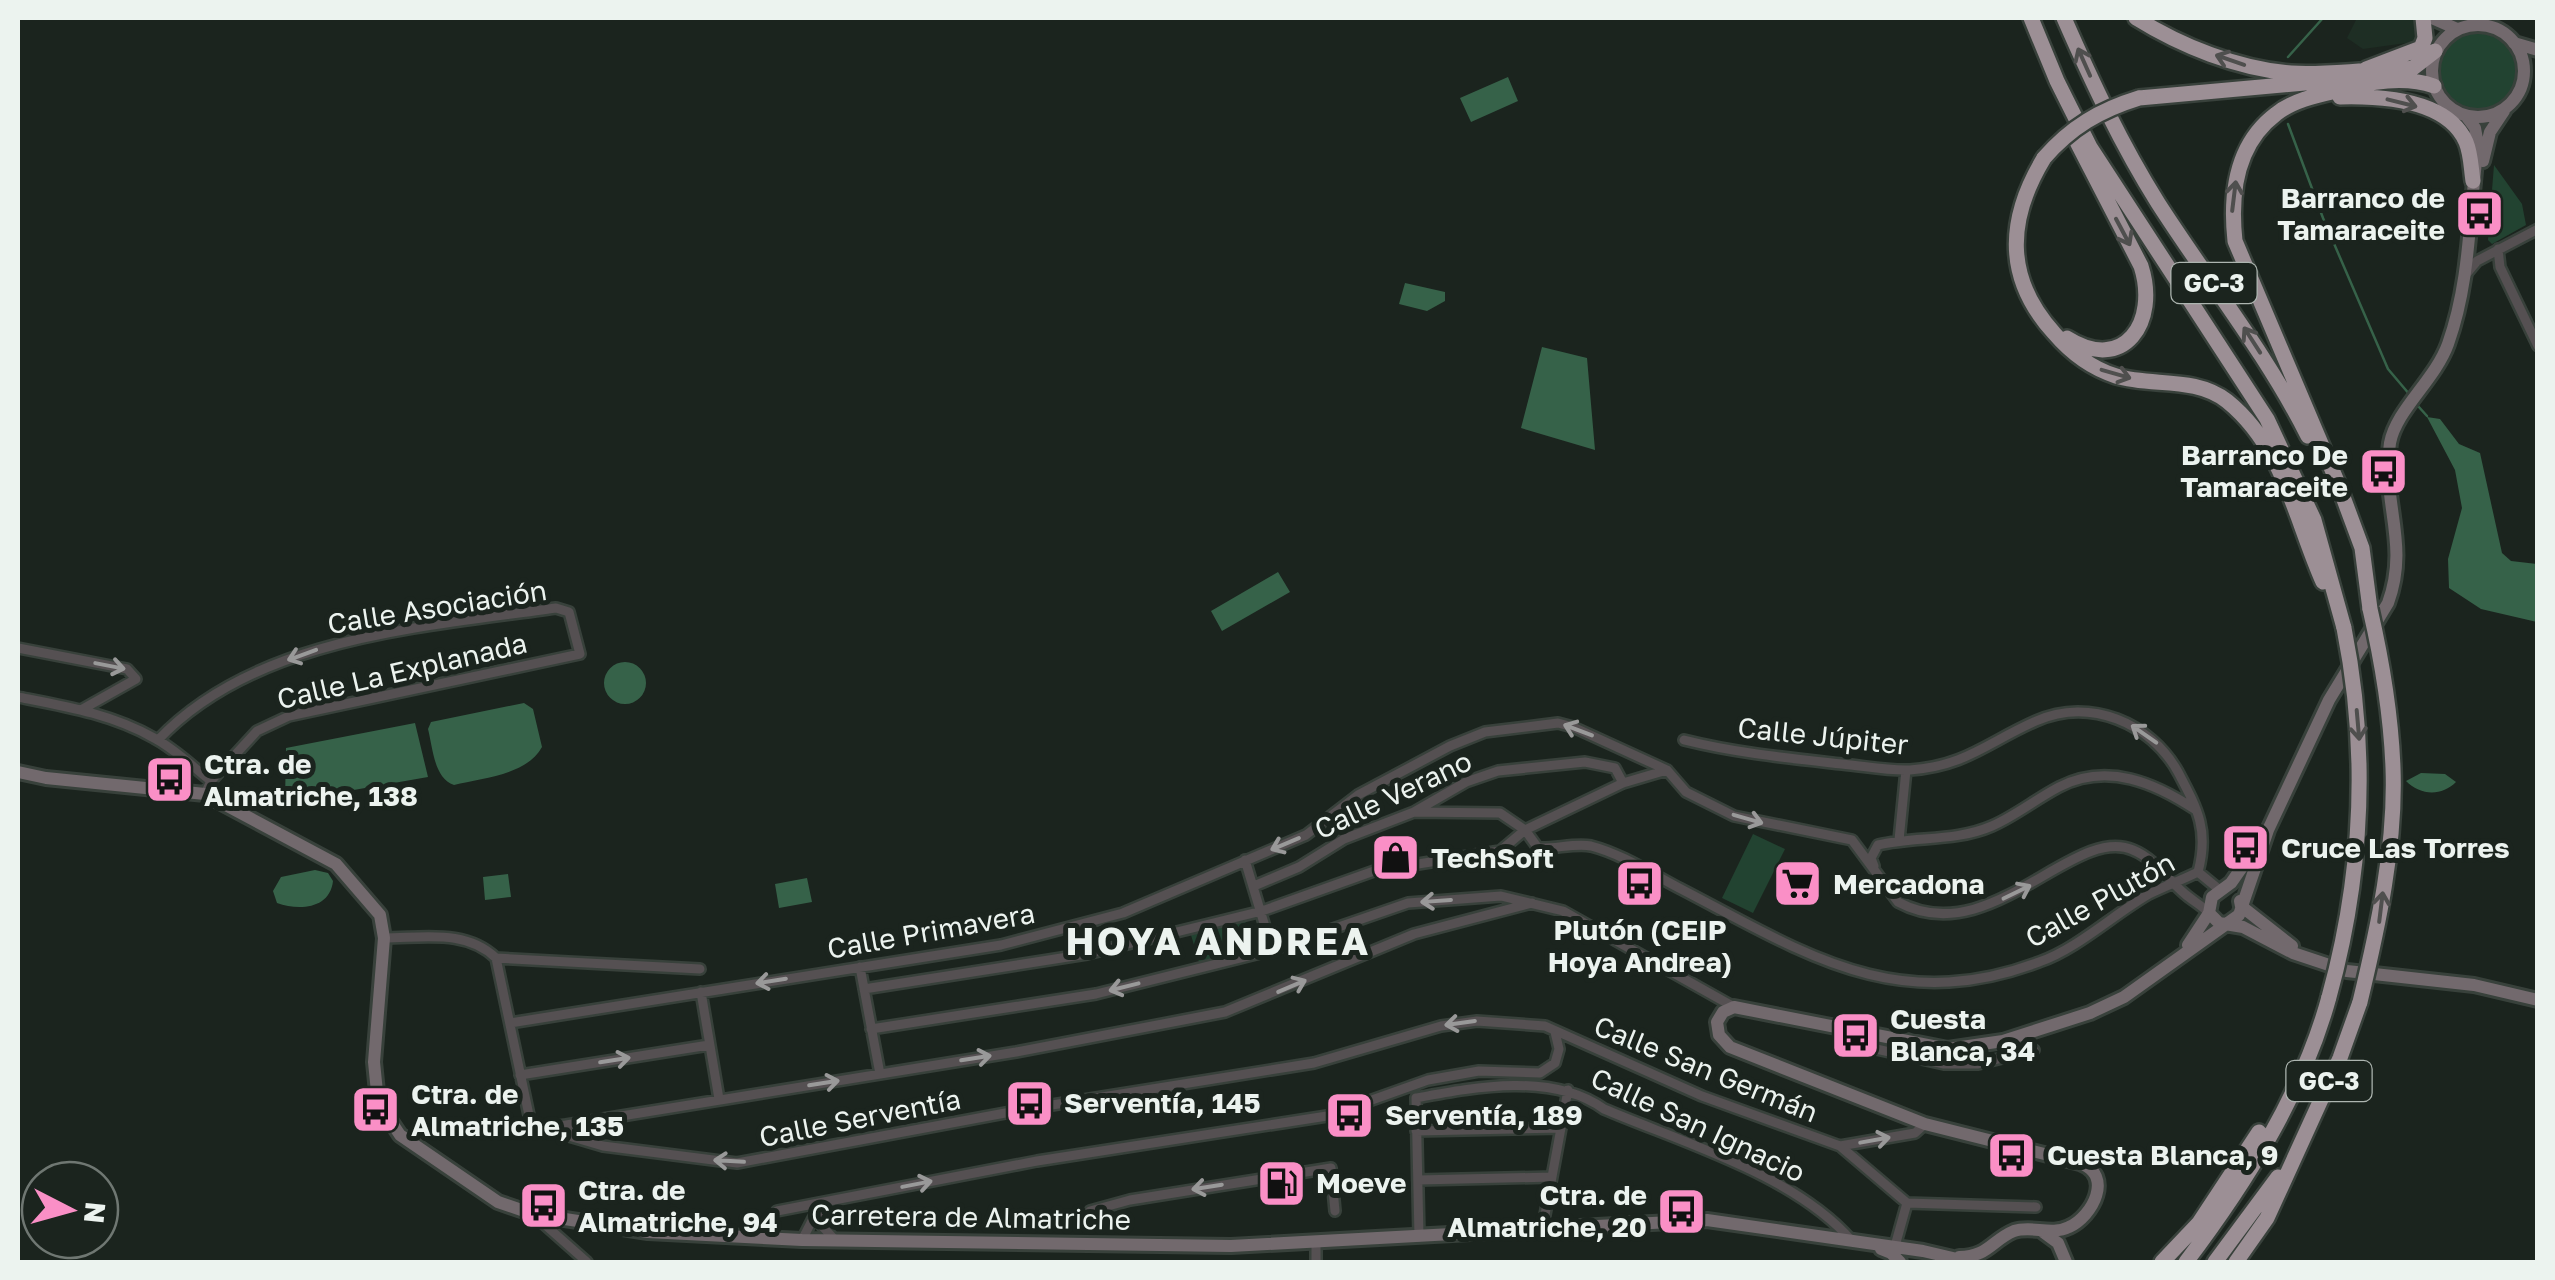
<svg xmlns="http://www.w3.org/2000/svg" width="2555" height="1280" viewBox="0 0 2555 1280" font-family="'Golos Text',sans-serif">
  <rect width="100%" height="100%" fill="#1b241e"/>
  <path fill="#1e2e24" d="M2357,18h59l5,23 -58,8 -16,-11z"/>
  <path fill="#224331" d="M2440 71a38 38 0 1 1 76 0a38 38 0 1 1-76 0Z
    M2494,165l28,39 4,21 -34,19 -4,-4z
    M1753,834l32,15 -32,64 -31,-15z
    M1244,922l11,4 4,12 -7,9 -53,15 -8,-27z"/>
  <path fill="#366249" d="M1508,77l10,24 -47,21 -11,-24z
    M1405,283l40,9v9l-18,10 -28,-7z
    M1542,347l45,11 8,92 -74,-22z
    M2427,417l13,2 19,25 21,9 22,100 9,8 26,3v58l-56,-13 -32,-21 -1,-29 14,-51 -7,-38z
    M1278,572l12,20 -68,39 -11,-20z
    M604 683a21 21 0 1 1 42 0a21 21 0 1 1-42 0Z
    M524,703l9,6 9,38c-15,28 -60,31 -88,38 -20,-7 -21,-36 -26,-56l3,-7z
    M415,723l13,54 -143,25 1,-54z
    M2421,773l24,1 11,8c-14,14 -35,14 -50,-1z
    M315,870l13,3 5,8c-3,28 -34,30 -56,22l-4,-12 8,-14z
    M508,874l3,23 -26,3 -2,-23z
    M807,878l5,24 -33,6 -4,-24z"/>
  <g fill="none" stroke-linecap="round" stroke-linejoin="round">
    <path stroke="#366249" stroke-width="2.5" d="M2288,57l35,-39
      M2288,124l35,94 65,151 22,26
      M2418,406l9,10"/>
    <defs>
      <path id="street" d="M2498,249l2,18 38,79
        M2467,273l10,-12 61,-32
        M18,648l109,21 9,10 -55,31
        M18,697c46,9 94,17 136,41 21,11 39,29 57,43
        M158,740c97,-103 266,-113 398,-132l13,4 11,42 -291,62 -32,15 -46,50 -6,13
        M1684,740c52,13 104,18 158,24 22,2 46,7 68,6 56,-4 78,-28 126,-49 54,-24 115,2 142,51 20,38 31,58 20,100
        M1414,812l86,1 25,17 13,18c17,1 37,-5 53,-2 31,8 61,28 90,43 123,64 215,127 358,73 38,-13 75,-48 110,-68 16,-8 33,-14 49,-22
        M1899,840l7,-70
        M1245,860l27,90
        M1874,866l-3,-8 7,-13c38,-9 77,-3 114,-19 23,-10 44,-27 67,-39 49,-25 96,-4 137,23
        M2198,872l23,19
        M1254,886l45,-19 45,-28 70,-27 52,-30 32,-11 87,-9 30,6 8,15
        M1532,903l-118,31 -189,78 -209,40 -450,73 3,11 34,10 134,17 290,-54 287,-46 127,-37 36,-5 68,5 157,70 138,50 75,-13 10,-9
        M384,938c40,0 82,-9 112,20l34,162 11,8 25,-3
        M496,958l204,11
        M860,967l20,107
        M864,989l223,-35 175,-43 112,-40 126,-20 25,-21 98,-47 44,-13
        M701,992l18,107
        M510,1023l491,-78 122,-32 183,-78 52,-40 92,-49 35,-14 73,-9 15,4 94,43 19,22 48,24 118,24 46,62c92,50 175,-78 235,-52 22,9 35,30 52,44 8,7 16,11 24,19
        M1838,1027l11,16 95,21h34l56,-14
        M871,1029l225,-35 176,-44 136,-47 93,-7 62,15 171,96
        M520,1075l189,-30
        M1416,1131l145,-3
        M1840,1146l67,57
        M1418,1180l134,-3
        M821,1203l1,23 14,15
        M1907,1203l129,4
        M777,1211l260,-50 290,-45 101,-36 51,-9 61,2 15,-10 4,-14 -4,-17
        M1090,1211l40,-11 201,-32 4,43
        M535,1216l52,46
        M1542,1231l26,-141
        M1419,1237l-3,-139c59,-11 136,-26 188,11 80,34 191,66 248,132
        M802,1240l18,-35
        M1316,1242v20
        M1895,1246l12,-43"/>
      <path id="secondary" d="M2432,18l25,11
        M2432 71a46 46 0 1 1 92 0a46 46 0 1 1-92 0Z
        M2514,43l24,7
        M2483,161l7,-29 14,-21
        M18,772l28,6 159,16 131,70 44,51 4,23 -10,124 4,40 22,33 98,67 35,12 115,18 154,8 429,6 476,-26 216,31 47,11
        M2240,901l1,5 51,40
        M2209,913l10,10 24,4 50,26 54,18 127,14 64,15
        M2188,945l21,-32 3,-16 19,-14 23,-33
        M2043,1232l15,11 8,19
        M1881,1249l10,4 9,9
        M1959,1257c29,0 33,-17 55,-26 18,-6 37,5 55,-4 24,-11 45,-52 11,-64l-155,-39 -195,-77 -11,-12 -2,-13 6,-10 11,-5 214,42 55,-8 87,-28 34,-16 115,-82 29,-85 61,-130 59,-97c22,-60 -7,-101 2,-160 6,-33 45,-63 58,-99 23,-64 21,-132 30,-199l-3,-17 -9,-12"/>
      <path id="highway" d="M2031,18l26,63 33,66 177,272 47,101 30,108
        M2064,18c28,64 57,126 94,185 50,78 108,150 150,233
        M2136,18c45,28 102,51 155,55 29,2 59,-2 88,-3
        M2366,69l55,-21 4,-10 -2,-20
        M2372,75l41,-7 22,-17
        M2340,97c39,-1 107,2 126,45 5,12 5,26 7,39
        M2139,98l210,-19
        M2044,158c-37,61 -40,120 10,175 17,20 37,35 62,43 36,11 79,0 111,25 57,46 68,118 96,181
        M2067,338c57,36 92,-16 74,-72l-64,-124
        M2370,609l-8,-61 -23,-62 -104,-245c-5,-46 1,-97 41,-127 20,-16 49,-20 73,-26 26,-7 59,-11 85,-2
        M2162,1262l37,-39 60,-91
        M2186,1262c59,-78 117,-169 143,-265
        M2215,1262l63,-85
        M2236,1262l31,-44 73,-160 20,-56"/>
    </defs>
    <use href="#street" stroke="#38413b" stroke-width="14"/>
    <use href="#secondary" stroke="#38413b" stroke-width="18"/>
    <use href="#highway" stroke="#38413b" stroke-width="20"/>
    <use href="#street" stroke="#555052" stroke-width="9"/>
    <use href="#secondary" stroke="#72696d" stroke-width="12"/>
    <use href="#highway" stroke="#9c8f95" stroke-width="15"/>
    <defs>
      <path id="highway-bridge" d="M2044,158c27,-31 56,-48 95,-60
        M2329,997c34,-123 40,-244 15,-369
        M2360,1002c18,-75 36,-156 33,-234 -2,-54 -11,-107 -23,-159"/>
    </defs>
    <use href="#highway-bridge" stroke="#38413b" stroke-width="20" stroke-linecap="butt"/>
    <use href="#highway-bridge" stroke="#9c8f95" stroke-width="15"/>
  </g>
  <defs><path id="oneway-shaft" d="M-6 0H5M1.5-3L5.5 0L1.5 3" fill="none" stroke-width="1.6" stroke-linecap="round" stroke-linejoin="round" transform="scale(2.5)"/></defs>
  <g stroke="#4f4f4e">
    <use href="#oneway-shaft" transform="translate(2230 60) rotate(-161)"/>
    <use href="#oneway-shaft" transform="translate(2084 62) rotate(-114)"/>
    <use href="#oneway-shaft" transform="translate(2402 103) rotate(14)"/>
    <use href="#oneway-shaft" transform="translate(2234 196) rotate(-83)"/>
    <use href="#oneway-shaft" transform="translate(2123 232) rotate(62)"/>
    <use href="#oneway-shaft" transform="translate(2252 340) rotate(-123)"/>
    <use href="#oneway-shaft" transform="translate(2116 374) rotate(16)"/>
    <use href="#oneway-shaft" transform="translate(2358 725) rotate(85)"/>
    <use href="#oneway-shaft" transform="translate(2381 907) rotate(-83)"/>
  </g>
  <g stroke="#999">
    <use href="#oneway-shaft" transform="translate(302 655) rotate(160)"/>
    <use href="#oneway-shaft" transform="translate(110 666) rotate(11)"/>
    <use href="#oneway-shaft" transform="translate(1578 730) rotate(-159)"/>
    <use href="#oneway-shaft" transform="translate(2144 734) rotate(-145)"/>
    <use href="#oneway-shaft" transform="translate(1748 819) rotate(16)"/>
    <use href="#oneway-shaft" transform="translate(1285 844) rotate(157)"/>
    <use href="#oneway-shaft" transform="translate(2017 892) rotate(-26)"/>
    <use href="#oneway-shaft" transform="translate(1436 901) rotate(176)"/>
    <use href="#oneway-shaft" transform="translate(771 981) rotate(171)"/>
    <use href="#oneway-shaft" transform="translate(1292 986) rotate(-23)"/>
    <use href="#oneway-shaft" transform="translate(1124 987) rotate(166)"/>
    <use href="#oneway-shaft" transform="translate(1460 1023) rotate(172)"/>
    <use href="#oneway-shaft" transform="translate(976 1058) rotate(-9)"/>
    <use href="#oneway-shaft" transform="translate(615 1060) rotate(-9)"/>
    <use href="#oneway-shaft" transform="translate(824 1083) rotate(-9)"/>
    <use href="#oneway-shaft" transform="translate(1875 1140) rotate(-10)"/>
    <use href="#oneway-shaft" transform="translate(729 1161) rotate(-177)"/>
    <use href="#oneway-shaft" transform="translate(917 1184) rotate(-11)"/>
    <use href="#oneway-shaft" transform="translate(1207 1187) rotate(171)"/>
  </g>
  <defs>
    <symbol id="bus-square" viewBox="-11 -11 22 22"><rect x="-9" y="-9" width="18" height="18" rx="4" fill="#fa8fc6" stroke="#1b241e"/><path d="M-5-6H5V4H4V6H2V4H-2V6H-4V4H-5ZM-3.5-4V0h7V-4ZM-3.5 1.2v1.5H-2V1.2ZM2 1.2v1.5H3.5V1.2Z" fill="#111"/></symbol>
    <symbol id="shop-square" viewBox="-11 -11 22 22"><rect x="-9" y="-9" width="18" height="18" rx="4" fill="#fa8fc6" stroke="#1b241e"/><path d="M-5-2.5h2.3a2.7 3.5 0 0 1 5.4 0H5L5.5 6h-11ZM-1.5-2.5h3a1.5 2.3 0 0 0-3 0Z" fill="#111"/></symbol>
    <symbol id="supermarket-square" viewBox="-11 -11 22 22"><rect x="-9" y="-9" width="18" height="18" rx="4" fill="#fa8fc6" stroke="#1b241e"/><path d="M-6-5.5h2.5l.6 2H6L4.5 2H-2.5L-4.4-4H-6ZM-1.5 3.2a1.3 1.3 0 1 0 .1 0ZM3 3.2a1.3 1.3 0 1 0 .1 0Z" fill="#111"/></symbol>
    <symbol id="fuel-square" viewBox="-11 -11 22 22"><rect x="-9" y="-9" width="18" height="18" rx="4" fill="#fa8fc6" stroke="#1b241e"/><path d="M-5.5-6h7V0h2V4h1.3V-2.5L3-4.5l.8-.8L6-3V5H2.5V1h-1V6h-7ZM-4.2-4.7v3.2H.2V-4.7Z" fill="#111"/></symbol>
  </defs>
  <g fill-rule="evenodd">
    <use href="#bus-square" x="2452" y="186" width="55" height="55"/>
    <use href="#bus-square" x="2356" y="444" width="55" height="55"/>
    <use href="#bus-square" x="142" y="752" width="55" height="55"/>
    <use href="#bus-square" x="2218" y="820" width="55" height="55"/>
    <use href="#shop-square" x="1368" y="830" width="55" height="55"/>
    <use href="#bus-square" x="1612" y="856" width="55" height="55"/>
    <use href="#supermarket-square" x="1770" y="856" width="55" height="55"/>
    <use href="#bus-square" x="1828" y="1008" width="55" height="55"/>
    <use href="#bus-square" x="1002" y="1076" width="55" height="55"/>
    <use href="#bus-square" x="348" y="1082" width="55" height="55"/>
    <use href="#bus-square" x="1322" y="1088" width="55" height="55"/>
    <use href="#bus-square" x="1984" y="1128" width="55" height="55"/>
    <use href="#fuel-square" x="1254" y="1156" width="55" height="55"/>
    <use href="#bus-square" x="516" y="1178" width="55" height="55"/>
    <use href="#bus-square" x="1654" y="1184" width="55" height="55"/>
  </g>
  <g text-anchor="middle" stroke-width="10" stroke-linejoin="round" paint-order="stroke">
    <g fill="#1b241e" stroke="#adb5b0" stroke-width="2.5">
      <rect x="2171.5" y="263" width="85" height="40" rx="8"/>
      <rect x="2286.5" y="1061" width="85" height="40" rx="8"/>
    </g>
    <g font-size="25" font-weight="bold" fill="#ecf3ef">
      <text x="2214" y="292">GC-3</text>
      <text x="2329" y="1090">GC-3</text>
    </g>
    <g font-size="28" font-weight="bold" fill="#ecf3ef" stroke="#1b241e" text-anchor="start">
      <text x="2445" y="208" text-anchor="end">Barranco de<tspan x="2445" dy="32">Tamaraceite</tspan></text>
      <text x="2348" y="465" text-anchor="end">Barranco De<tspan x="2348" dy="32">Tamaraceite</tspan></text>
      <text x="204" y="774">Ctra. de<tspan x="204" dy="32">Almatriche, 138</tspan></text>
      <text x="2281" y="858">Cruce Las Torres</text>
      <text x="1431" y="868">TechSoft</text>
      <text x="1833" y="894">Mercadona</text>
      <text x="1640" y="940" text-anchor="middle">Plutón (CEIP<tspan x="1640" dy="32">Hoya Andrea)</tspan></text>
      <text x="1890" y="1029">Cuesta<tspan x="1890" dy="32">Blanca, 34</tspan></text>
      <text x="411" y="1104">Ctra. de<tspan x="411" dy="32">Almatriche, 135</tspan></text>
      <text x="1064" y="1113">Serventía, 145</text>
      <text x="1385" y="1125">Serventía, 189</text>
      <text x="2047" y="1165">Cuesta Blanca, 9</text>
      <text x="1316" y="1193">Moeve</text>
      <text x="578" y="1200">Ctra. de<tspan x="578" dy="32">Almatriche, 94</tspan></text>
      <text x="1647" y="1205" text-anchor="end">Ctra. de<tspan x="1647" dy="32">Almatriche, 20</tspan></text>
    </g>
    <g font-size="28" fill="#ecf3ef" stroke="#1b241e">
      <text transform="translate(437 607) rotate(-9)" y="10">Calle Asociación</text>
      <text transform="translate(402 671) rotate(-13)" y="10">Calle La Explanada</text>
      <text transform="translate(1823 736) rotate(6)" y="10">Calle Júpiter</text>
      <text transform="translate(1393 795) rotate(-25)" y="10">Calle Verano</text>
      <text transform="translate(2100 900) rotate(-29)" y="10">Calle Plutón</text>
      <text transform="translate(931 931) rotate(-10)" y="10">Calle Primavera</text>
      <text transform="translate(1706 1069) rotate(22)" y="10">Calle San Germán</text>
      <text transform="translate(860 1118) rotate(-11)" y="10">Calle Serventía</text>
      <text transform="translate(1698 1125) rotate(25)" y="10">Calle San Ignacio</text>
      <text transform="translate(971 1217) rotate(1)" y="10">Carretera de Almatriche</text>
    </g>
    <g font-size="38" font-weight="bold" letter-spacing="2.5" fill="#ecf3ef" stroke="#1b241e">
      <text x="1218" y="955">HOYA ANDREA</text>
    </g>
  </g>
  <rect width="2555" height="1280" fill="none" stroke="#ecf3ef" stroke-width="40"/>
  <g transform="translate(70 1210) rotate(96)"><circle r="48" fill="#1b241e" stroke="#6f7772" stroke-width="2.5"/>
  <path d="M0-8L18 38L0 25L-18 38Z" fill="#fa8fc6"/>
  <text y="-15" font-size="28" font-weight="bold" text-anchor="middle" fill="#ecf3ef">N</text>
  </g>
</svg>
